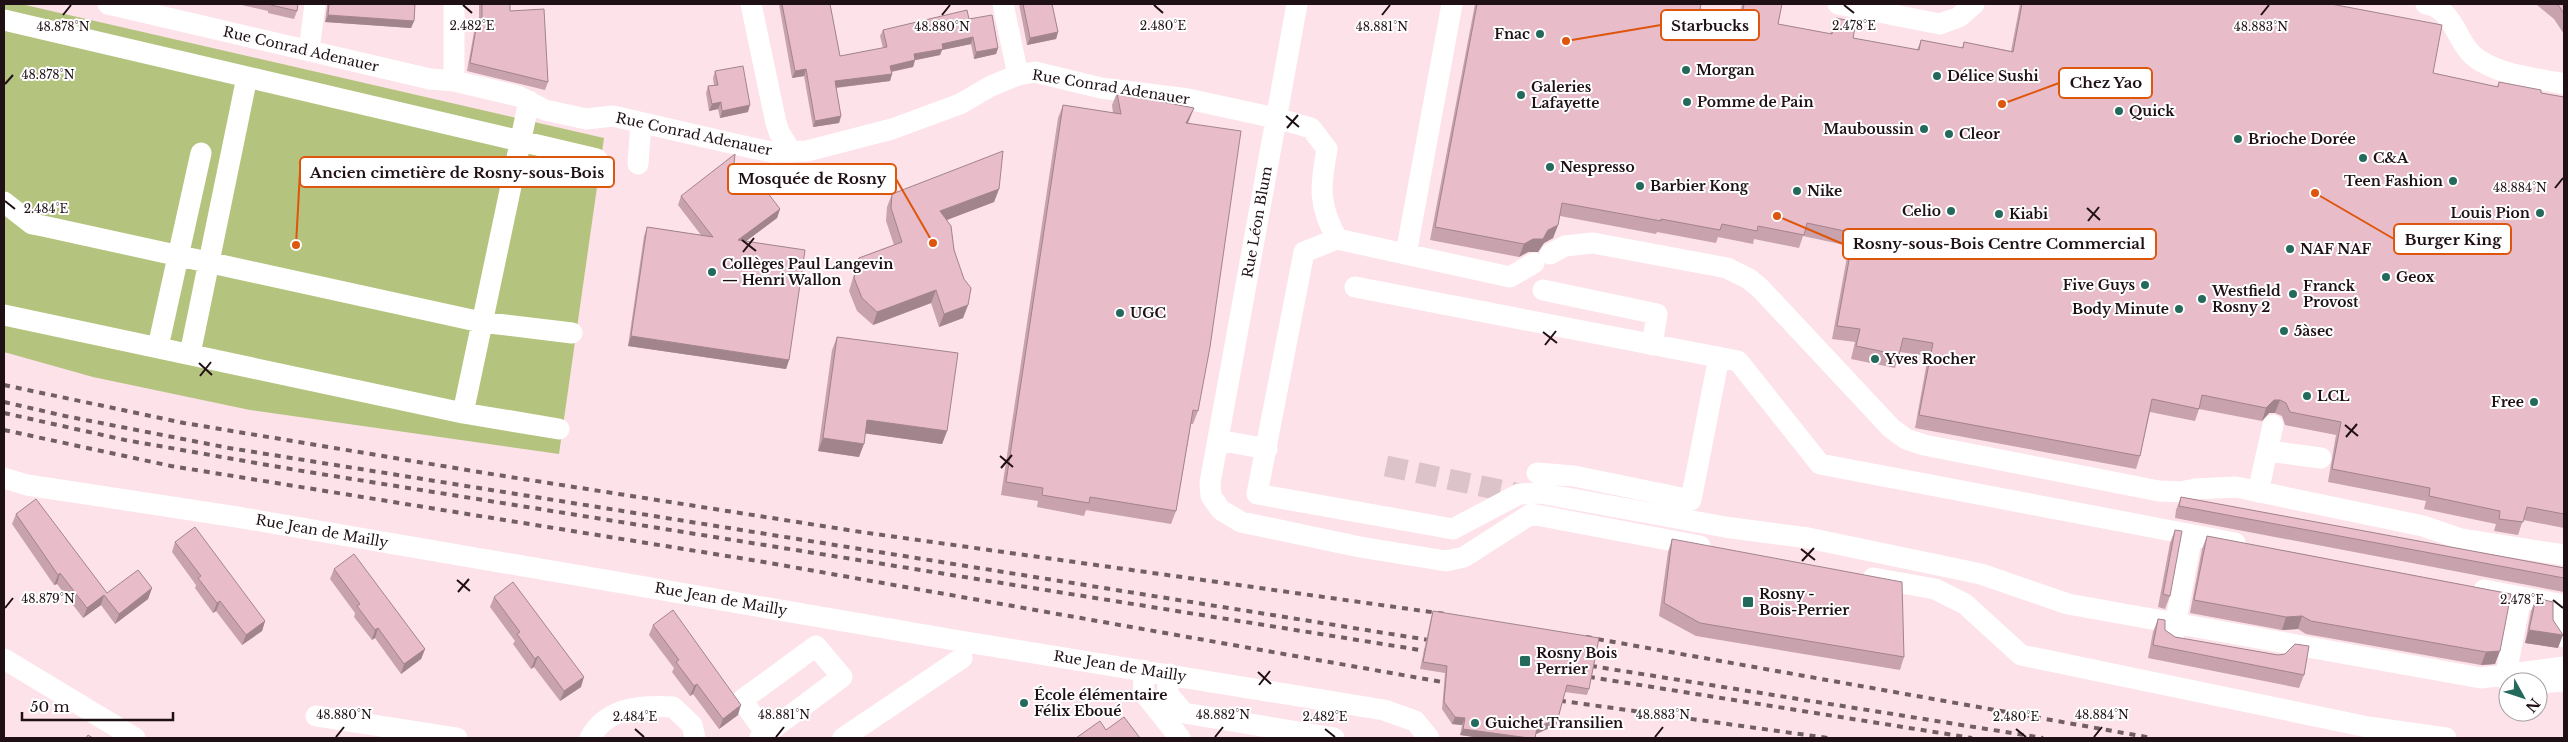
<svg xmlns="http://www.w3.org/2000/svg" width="2568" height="742" viewBox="0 0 2568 742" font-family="'Libre Baskerville',serif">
  <rect width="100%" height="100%" fill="#fde2e9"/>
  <path fill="#b4c37d" d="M4,4h17l583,134 -45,316 -309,-44 -157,-33 -89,-25z"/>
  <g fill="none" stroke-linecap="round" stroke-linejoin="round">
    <path stroke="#dcc2c9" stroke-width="21" stroke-dasharray="21 11" stroke-linecap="butt" d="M1386,466l133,28"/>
    <path stroke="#fff" stroke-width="21" d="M108,4l322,75 24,2 64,15 27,14 41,9 27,-3 139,32 20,4 35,-1 85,-22 68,-25 31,-18 27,-11 17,-3 66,16 87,11 88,19 35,10 16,21c-7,38 -9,55 10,90l173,38 24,-14
      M454,4v77
      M751,4l25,119 3,9 12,20
      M1003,4l15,71
      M1297,4l-87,479 1,13 10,14 20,12 119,25 86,14 18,-4 67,-43 169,32
      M1838,4l102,20 19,-7 15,-13
      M2426,4c31,6 29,41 53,56 25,16 57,18 85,24
      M4,20l593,139
      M309,50l6,-46
      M638,164l3,-41
      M4,202l28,22 11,2 438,96 91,11
      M1337,239l-33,13 -47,242 196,35 66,-35 21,-1 185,34 83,11 173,36 87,30 413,74 83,-11
      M1406,254l46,-250
      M1550,254l15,-8 28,-3 134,25 22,11 11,9 131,140 15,11 18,6 235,46 22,1 14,-3 41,-2 187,39 38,13 103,16
      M1355,287l383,74 82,103 415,79
      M1543,290l114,24 -5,31
      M4,315l459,98 96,16
      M158,347l43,-194
      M190,354l57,-277
      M463,413l66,-312
      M1218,440l49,9
      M2268,451l53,7
      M1537,473l37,3 117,24 28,-143
      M4,478l23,7 210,32 729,125 418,68 31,11 14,17
      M2258,492l15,-67
      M1873,578l62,11 30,15 56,51 347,72 78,11
      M2484,590l80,15
      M2563,605l-4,23 5,9
      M2173,636l19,-101
      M4,659l131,79
      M1143,670l1,23 36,45
      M1170,674l-3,19 17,20 150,25
      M2505,679l16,-82
      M2538,683l26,-2
      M316,716l141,22
      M590,738c17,-31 51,-33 83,-31l19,18 3,13
      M760,738l82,-61 -26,-31 -74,54 24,34
      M843,738l119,-80"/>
    <path stroke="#725f64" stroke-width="4" stroke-dasharray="6 6" stroke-linecap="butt" d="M4,385l180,38 301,50 376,59 584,82
      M4,402l61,14 164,32 1212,194
      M4,413l121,27 171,30 1143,183
      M4,430l167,36 593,96 695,123
      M1586,637l566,101
      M1579,664l464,74
      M1577,675l395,63
      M1548,699l280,39"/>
  </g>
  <path fill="#c8a2ad" d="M237,4h61l-1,7 -3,8 -26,-6v-2z
    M327,4h88l-1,17 -3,7 -86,-6 2,-16z
    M479,4h31v7l38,71 -3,8 -78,-19 7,-39 3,-9 2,1z
    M779,4h51l10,52 43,-8 -3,-12 3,-6 86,-11 29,29 -2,6 -22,5 -3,-15 -29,6 -2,5 -25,5 -2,7 -21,5v2l-2,7 -54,7 5,28 -2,7 -26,4 -9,-51 -12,2z
    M1019,4h33l6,28 -2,7 -29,6z
    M1475,4h226l-1,5 39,7 3,-12h40l-4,20 52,10 6,-16 17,20 64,12 4,-10 41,8 2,-6 47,9 9,-47h311l102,69 64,14 2,-5 42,11 23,4v431l-41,-8 -5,15 -24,-4 2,-7 -72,-15 2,-8 -98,-19 8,-47 -51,-10 -3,-9 -7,-3h-6l-7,8 -63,-12 -4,12 -45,-9 -10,44 -4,13 -221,-41 13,-72 -28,-4 -5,16 -44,-9 4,-17 -23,-3 17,-93 -46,-10 -4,12 -45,-9 -1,5 -35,-7 -2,6 -59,-11 -1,2 -96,-18 -2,9 -5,13 -9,5 -6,9h-10l-9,5 -89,-17z
    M2530,4h34v30l-10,-15 -17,-14z
    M715,71l33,41 -28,6 -2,-9 -9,2 -3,-18 2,-7 6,-1 -1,-7z
    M1117,93l77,15 -6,15 10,288 -5,13h-2l-15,87 -5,13 -85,-14 -2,6 -47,-9 1,-6 -37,-6 57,-377 5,-13 50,8 -1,-8z
    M999,189l-5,13 -47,18 21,85 -5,13 -24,9 -8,-24 -58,22 -16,-14 -8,-20 6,-20 4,-13 35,-13 -8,-24 1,-14 5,-13z
    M731,192l49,17 -3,9 -32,24 44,118 -3,9 -158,-23 16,-110 3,-9 54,8 -23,-30 3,-9z
    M837,337l110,94 -5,13 -77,-11 -6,24 -41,-6 14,-101z
    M2181,497l383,71v24l-389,-74 1,-8z
    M16,514l91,79 45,-5 -4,11 -33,25 -14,-19 -18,13 -26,-34 -3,1 -42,-61z
    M2175,530l-5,66 -5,13 -7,-2 12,-64z
    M2207,536l304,58 -16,70 -14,1 -175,-31 -8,-5 -16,1 -92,-17 12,-64z
    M1672,539l232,118 -4,13 -204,-34 -37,-20 9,-64z
    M175,542l90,79 -3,10 -20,14 -26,-34 -3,2 -18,-25 1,-3 -24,-33z
    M334,569l91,80 -4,10 -20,15 -26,-36 -3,2 -18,-23 1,-4 -25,-34z
    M494,597l87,90 -21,14 -26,-34 -3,2 -18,-25 2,-3 -25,-34z
    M2536,598l22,50 -33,-5 6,-32z
    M1433,611l156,78 -2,6 -22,-3 -9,33 -20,9 -1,4h-54l-21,-3 2,-10 -10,-1 -10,-15 3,-36 -25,-4 11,-51z
    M2158,619l7,11 10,7 103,18 26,20 -5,13 -151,-30 5,-26z
    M653,625l85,90 -19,14 -26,-35 -3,2 -18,-24 2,-4 -25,-33z"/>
  <path fill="#a2848d" d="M328,15l86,6 -3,7 -86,-6z
    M1058,32l-2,7 -29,6 3,-7z
    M973,37l-2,7 -29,6 -2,5 -29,6 3,-7 28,-10z
    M998,48l-2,6 -22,5 2,-7z
    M915,60l-2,7 -25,5 2,-6z
    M806,69l-2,7 -12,2 3,-7z
    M892,74l-2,7 -58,7 3,-7z
    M721,102l-3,7 -9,2 3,-7z
    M750,105l-2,7 -28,6 2,-7z
    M1194,108l-5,12 -7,16 4,-13z
    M841,116l-2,7 -26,4 2,-6z
    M999,189l-5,13 -58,22 4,-13z
    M780,209l-3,9 -43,32 4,-10z
    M1558,225l-5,13 -9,5 -6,9h-10l-9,5 5,-13z
    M936,290l-5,13 -58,22 4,-13z
    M968,305l-5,13 -24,9 5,-13z
    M631,336l158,24 -3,9 -158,-23z
    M2274,400h6l-5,13h-6l-7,8 4,-13z
    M867,420l80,11 -5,13 -80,-11z
    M823,438l41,6 -5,13 -41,-6z
    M60,573l-3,11 -3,1 4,-10z
    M152,588l-4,11 -33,25 4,-10z
    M104,595l-3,10 -18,13 4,-10z
    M220,601l-4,10 -3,2 4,-10z
    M2302,616l-4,13 -16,1 4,-13z
    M265,621l-3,10 -20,14 4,-10z
    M378,628l-3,10 -3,2 3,-10z
    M2529,630l34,5 -5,13 -33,-5z
    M425,649l-4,10 -20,15 3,-10z
    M2500,651l-5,13 -14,1 5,-13z
    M538,656l-4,11 -3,2 4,-10z
    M584,677l-3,10 -21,14 4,-10z
    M697,684l-4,10 -3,2 4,-10z
    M741,705l-3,10 -19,14 4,-10z
    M1455,717l10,1 -3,7 -10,-1z
    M1558,718l-2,7 -22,10 3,-7z
    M1463,729l66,9h-48l-21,-3z"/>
  <path fill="#e8bcc9" stroke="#a2848d" d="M271,4h27l-1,7 -26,-6z
    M329,4h86l-1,17 -86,-6z
    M482,4h28v7l34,-2 4,73 -78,-19 7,-40 5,2z
    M782,4h48l10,52 47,-9 -4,-17 84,-20 2,9 23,-4 6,33 -22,4 -3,-15 -31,7 1,5 -29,5 1,6 -25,6 2,8 -57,7 6,35 -26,5 -9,-52 -11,2z
    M1023,4h29l6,28 -28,6z
    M1477,4h224l-1,5 42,8 2,-13h38l-4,20 54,10 4,-16 20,4 -3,16 66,12 2,-10 42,8 1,-6 49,10 9,-48h309l111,21 -9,48 65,14 1,-5 42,8v3l23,4v417l-37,-7 -4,15 -24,-3 1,-8 -71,-15 1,-8 -98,-19 9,-47 -51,-10 -4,-9 -6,-3h-6l-8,8 -64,-13 -3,14 -47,-10 -12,57 -221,-41 14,-72 -30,-5 -4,17 -43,-9 4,-17 -23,-3 17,-93 -47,-10 -3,12 -46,-9 -1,5 -35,-7 -2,6 -59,-11v2l-99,-18 -4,22 -10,5 -5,9h-10l-9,5 -89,-17z
    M2556,4h8v10l-5,-8z
    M743,66l7,39 -28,6 -1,-9 -9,2 -4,-18 10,-1 -3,-14z
    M1117,93l77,15 -8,15 55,8 -31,216 -12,64 -5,-1 -17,101 -86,-14 -1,6 -47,-8 1,-7 -37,-6 57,-377 58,9z
    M1003,151l-4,38 -59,22 11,15 3,24 10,29 7,9 -3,17 -24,9 -8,-24 -59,22 -15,-14 -8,-20 5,-20 43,-16 -11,-34 1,-14z
    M735,154l-4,38 23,-17 26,34 -42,31 67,10 -16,110 -158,-24 16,-109 66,10 -32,-41z
    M837,337l121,16 -11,78 -80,-11 -3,24 -41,-6z
    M2181,497l383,71v10l-385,-72z
    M36,499l71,94 31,-23 14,18 -33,26 -15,-19 -17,13 -27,-35 -2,2 -42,-61z
    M195,527l70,94 -19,14 -26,-34 -3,2 -19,-25 3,-2 -26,-34z
    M2175,530l7,1 -12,65 -7,-2z
    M2207,536l304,58 -11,57 -14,1 -175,-31 -9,-5 -16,1 -92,-17z
    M1672,539l230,43 2,75 -204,-34 -36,-20z
    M354,554l71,95 -21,15 -26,-36 -3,2 -18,-24 3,-2 -26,-35z
    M513,582l71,95 -20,14 -26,-35 -3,3 -18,-25 3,-2 -26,-35z
    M2536,598l17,4v18l10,15 -34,-5z
    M673,610l68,95 -18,14 -26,-35 -3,2 -18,-24 3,-2 -26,-35z
    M1433,611l166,27 -10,51 -22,-4 -9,33 -21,10 -2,10h-6l-66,-9 2,-11 -10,-1 -11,-15 3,-36 -24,-4z
    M2158,619l7,1v10l10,7 103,18 7,-1 10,-10 14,2 -5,29 -151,-30z
    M1124,717l16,21h-64l24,-17 6,9z
    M88,735l5,3h-7z"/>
  <path fill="none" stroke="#1f1015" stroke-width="2" d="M463,5l9,8M1154,5l9,8M1844,5l10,8M63,15l8,-10M942,15l8,-10M1382,15l8,-10M2261,15l8,-10M5,84l8,-9M1286,116l13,11M1287,128l11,-13M2555,188l8,-10M5,201l10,8M2087,208l13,12M2088,221l11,-14M742,240l14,11M743,252l11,-14M1543,332l14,11M1545,345l11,-14M199,363l13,12M200,376l11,-14M2345,425l13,11M2346,437l11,-13M1000,456l13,11M1001,468l11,-13M1801,549l14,11M1802,561l12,-13M457,580l13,11M458,592l11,-13M2553,600l10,8M5,608l8,-10M1258,672l13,12M1259,685l11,-14M635,729l9,8M1325,729l10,8M2016,729l10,8M336,737l8,-10M776,737l8,-10M1215,737l8,-10M1655,737l8,-10M2094,737l8,-10"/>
  <g fill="#23695c" stroke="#fff" stroke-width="2">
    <circle cx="1540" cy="34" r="5"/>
    <circle cx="1686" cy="70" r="5"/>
    <circle cx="1937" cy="76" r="5"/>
    <circle cx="1521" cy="95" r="5"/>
    <circle cx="1687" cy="102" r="5"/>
    <circle cx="2119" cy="111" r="5"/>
    <circle cx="1924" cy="129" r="5"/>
    <circle cx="1949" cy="134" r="5"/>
    <circle cx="2238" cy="139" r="5"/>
    <circle cx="2363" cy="158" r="5"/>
    <circle cx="1550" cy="167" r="5"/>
    <circle cx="2453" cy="181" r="5"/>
    <circle cx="1640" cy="186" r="5"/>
    <circle cx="1797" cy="191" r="5"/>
    <circle cx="1951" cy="211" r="5"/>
    <circle cx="2540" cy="213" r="5"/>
    <circle cx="1999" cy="214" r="5"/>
    <circle cx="2290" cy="249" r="5"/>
    <circle cx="712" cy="272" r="5"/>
    <circle cx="2386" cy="277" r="5"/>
    <circle cx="2145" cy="285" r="5"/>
    <circle cx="2293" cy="294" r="5"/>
    <circle cx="2202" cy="299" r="5"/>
    <circle cx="2179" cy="309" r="5"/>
    <circle cx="1120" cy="313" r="5"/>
    <circle cx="2284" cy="331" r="5"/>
    <circle cx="1875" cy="359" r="5"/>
    <circle cx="2307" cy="396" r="5"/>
    <circle cx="2534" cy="402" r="5"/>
    <rect x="1742" y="596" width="12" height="12" rx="2.5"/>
    <rect x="1519" y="655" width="12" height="12" rx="2.5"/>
    <circle cx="1024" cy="703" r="5"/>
    <circle cx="1475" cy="723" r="5"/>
  </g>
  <g text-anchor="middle" stroke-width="4" stroke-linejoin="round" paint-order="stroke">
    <g font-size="14" font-weight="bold" fill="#1f1015" stroke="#fff" text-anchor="start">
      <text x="1530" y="39" text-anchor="end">Fnac</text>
      <text x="1696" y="75">Morgan</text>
      <text x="1947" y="81">Délice Sushi</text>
      <text x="1531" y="92">Galeries<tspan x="1531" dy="16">Lafayette</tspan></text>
      <text x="1697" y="107">Pomme de Pain</text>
      <text x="2129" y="116">Quick</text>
      <text x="1914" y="134" text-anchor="end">Mauboussin</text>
      <text x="1959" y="139">Cleor</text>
      <text x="2248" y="144">Brioche Dorée</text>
      <text x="2373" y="163">C&amp;A</text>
      <text x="1560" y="172">Nespresso</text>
      <text x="2443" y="186" text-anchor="end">Teen Fashion</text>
      <text x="1650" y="191">Barbier Kong</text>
      <text x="1807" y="196">Nike</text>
      <text x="1941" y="216" text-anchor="end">Celio</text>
      <text x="2530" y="218" text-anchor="end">Louis Pion</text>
      <text x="2009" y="219">Kiabi</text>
      <text x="2300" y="254">NAF NAF</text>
      <text x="722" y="269">Collèges Paul Langevin<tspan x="722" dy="16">— Henri Wallon</tspan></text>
      <text x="2396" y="282">Geox</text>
      <text x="2135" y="290" text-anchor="end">Five Guys</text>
      <text x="2303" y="291">Franck<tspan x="2303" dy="16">Provost</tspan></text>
      <text x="2212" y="296">Westfield<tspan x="2212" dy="16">Rosny 2</tspan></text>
      <text x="2169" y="314" text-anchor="end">Body Minute</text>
      <text x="1130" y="318">UGC</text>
      <text x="2294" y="336">5àsec</text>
      <text x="1885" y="364">Yves Rocher</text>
      <text x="2317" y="401">LCL</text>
      <text x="2524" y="407" text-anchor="end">Free</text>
      <text x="1759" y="599">Rosny -<tspan x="1759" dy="16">Bois-Perrier</tspan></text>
      <text x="1536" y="658">Rosny Bois<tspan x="1536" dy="16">Perrier</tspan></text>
      <text x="1034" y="700">École élémentaire<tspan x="1034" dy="16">Félix Eboué</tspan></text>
      <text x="1485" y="728">Guichet Transilien</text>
    </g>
    <g font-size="14" fill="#1f1015" stroke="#fff">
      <text transform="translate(301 49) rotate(13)" y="5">Rue Conrad Adenauer</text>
      <text transform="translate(1111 87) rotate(9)" y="5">Rue Conrad Adenauer</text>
      <text transform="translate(694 134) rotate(12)" y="5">Rue Conrad Adenauer</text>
      <text transform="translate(1257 222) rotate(-80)" y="5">Rue Léon Blum</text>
      <text transform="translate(322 531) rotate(10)" y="5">Rue Jean de Mailly</text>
      <text transform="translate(721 599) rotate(10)" y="5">Rue Jean de Mailly</text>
      <text transform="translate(1120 666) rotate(9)" y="5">Rue Jean de Mailly</text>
    </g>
  </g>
  <g font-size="12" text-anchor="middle" fill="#1f1015" stroke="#fff" stroke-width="4" stroke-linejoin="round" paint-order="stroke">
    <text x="472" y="30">2.482°E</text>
    <text x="1163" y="30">2.480°E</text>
    <text x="1854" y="30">2.478°E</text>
    <text x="63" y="31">48.878°N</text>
    <text x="942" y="31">48.880°N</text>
    <text x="1382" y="31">48.881°N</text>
    <text x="2261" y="31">48.883°N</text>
    <text x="48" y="79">48.878°N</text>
    <text x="2520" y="192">48.884°N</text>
    <text x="46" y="213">2.484°E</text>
    <text x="48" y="603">48.879°N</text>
    <text x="2522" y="604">2.478°E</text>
    <text x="344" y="719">48.880°N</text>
    <text x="784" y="719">48.881°N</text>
    <text x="1223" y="719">48.882°N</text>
    <text x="1663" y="719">48.883°N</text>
    <text x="2102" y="719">48.884°N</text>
    <text x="635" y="721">2.484°E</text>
    <text x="1325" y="721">2.482°E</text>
    <text x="2016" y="721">2.480°E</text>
  </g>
  <path fill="none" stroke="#de550c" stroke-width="2" d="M1566 41L1661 25M2002 104L2059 83M296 245L300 172M933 243L896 179M2315 193L2394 239M1777 216L1843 244"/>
  <g fill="#de550c" stroke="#fff" stroke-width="2">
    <circle cx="1566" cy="41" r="5"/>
    <circle cx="2002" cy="104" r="5"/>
    <circle cx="296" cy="245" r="5"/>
    <circle cx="933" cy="243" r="5"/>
    <circle cx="2315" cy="193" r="5"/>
    <circle cx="1777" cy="216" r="5"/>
  </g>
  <g fill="#fff" stroke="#de550c" stroke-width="2">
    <rect x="1661" y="10" width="98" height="30" rx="5"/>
    <rect x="2059" y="68" width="93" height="30" rx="5"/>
    <rect x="300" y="157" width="314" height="30" rx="5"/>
    <rect x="728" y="164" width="168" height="30" rx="5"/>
    <rect x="2394" y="224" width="117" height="30" rx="5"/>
    <rect x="1843" y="229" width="313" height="30" rx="5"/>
  </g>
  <g font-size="15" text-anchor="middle" font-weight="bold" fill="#1f1015">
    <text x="1710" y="31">Starbucks</text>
    <text x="2106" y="88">Chez Yao</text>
    <text x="457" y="178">Ancien cimetière de Rosny-sous-Bois</text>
    <text x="812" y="184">Mosquée de Rosny</text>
    <text x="2453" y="245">Burger King</text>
    <text x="1999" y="249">Rosny-sous-Bois Centre Commercial</text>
  </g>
  <rect width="2568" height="742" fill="none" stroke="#1f1015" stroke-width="10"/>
  <g transform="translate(2523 697) rotate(130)"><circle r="24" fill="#ffffff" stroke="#a59fa1"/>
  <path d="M0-4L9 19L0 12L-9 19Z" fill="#23695c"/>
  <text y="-8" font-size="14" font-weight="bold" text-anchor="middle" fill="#1f1015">N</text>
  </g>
  <path d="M22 712v8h151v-8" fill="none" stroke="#1f1015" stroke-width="2.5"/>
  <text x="30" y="712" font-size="15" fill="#1f1015" stroke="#ffffff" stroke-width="4" paint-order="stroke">50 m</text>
</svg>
